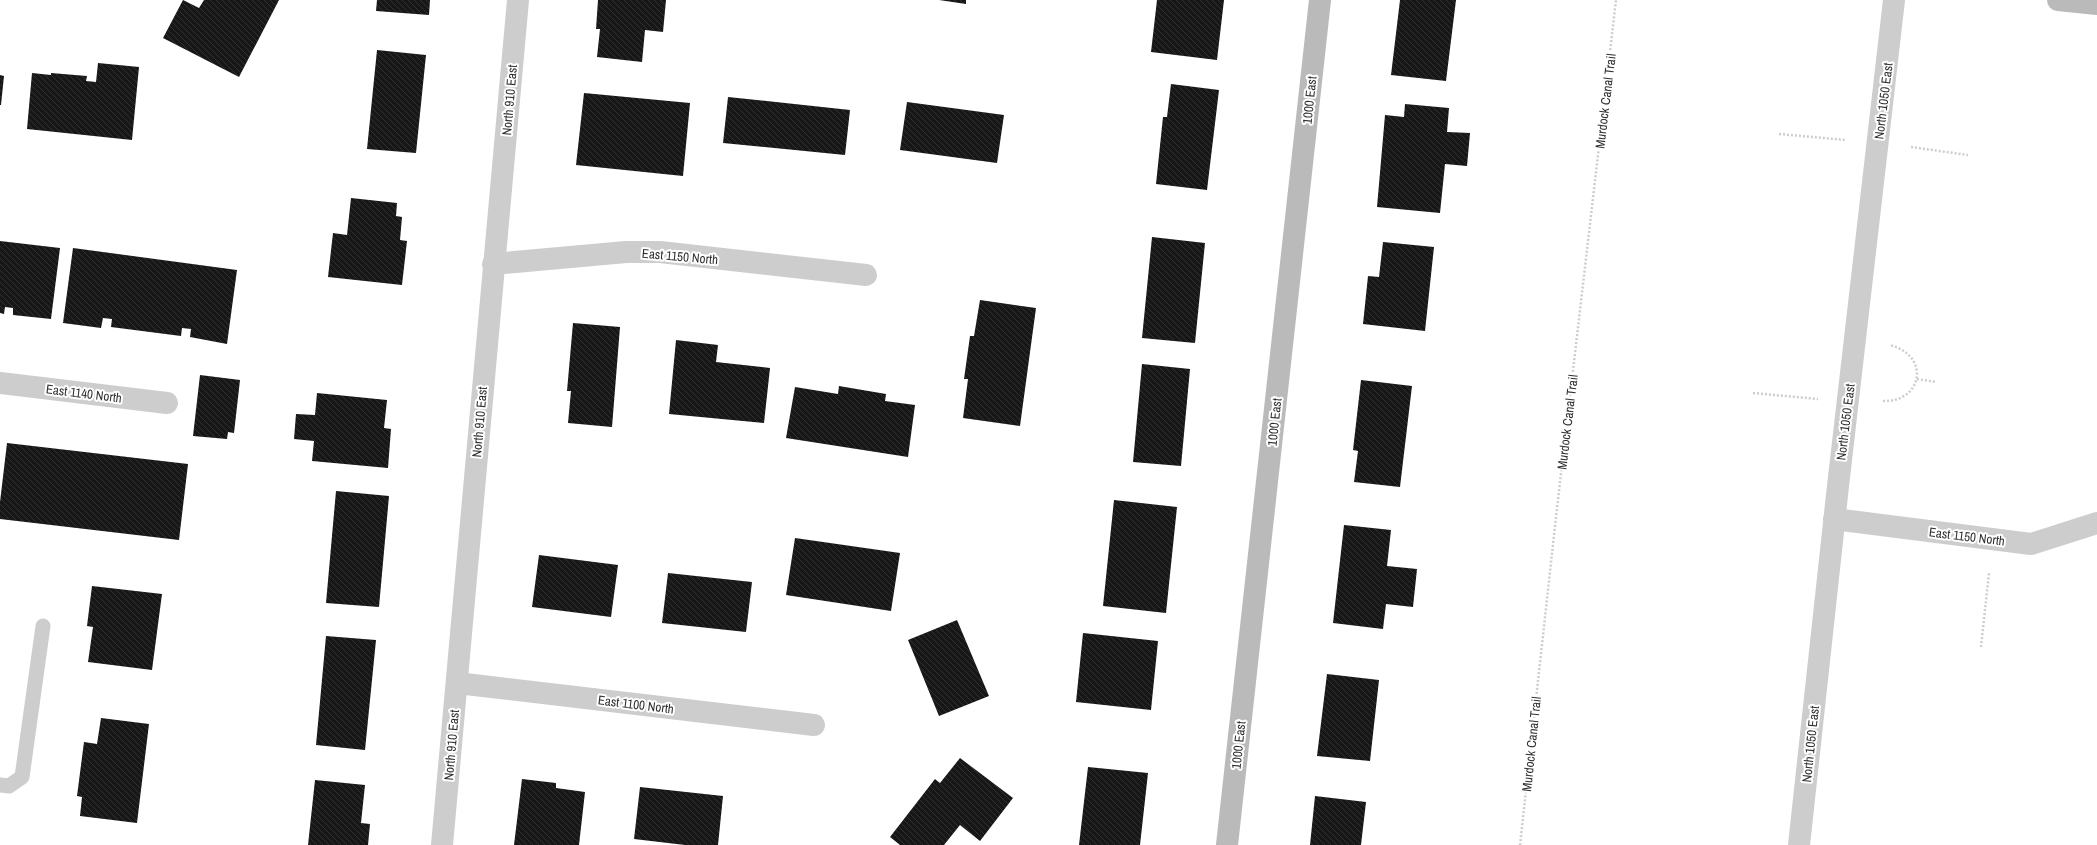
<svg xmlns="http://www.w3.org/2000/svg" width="2097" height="845" viewBox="0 0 2097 845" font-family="'Archivo Narrow',sans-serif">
  <defs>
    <pattern id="building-back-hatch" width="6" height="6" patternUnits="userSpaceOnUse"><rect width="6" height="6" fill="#171717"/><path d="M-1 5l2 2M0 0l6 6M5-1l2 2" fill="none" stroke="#303030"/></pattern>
  </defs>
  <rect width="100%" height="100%" fill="#fff"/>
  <path fill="url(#building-back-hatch)" d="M183,0l16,8 5,-8h75l-40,77 -76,-39z
    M377,0h53l-1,15 -53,-4z
    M598,0h68l-3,32 -18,-2 -3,32 -45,-5 3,-28h-4z
    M939,0h27v4z
    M1157,0h67l-7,60 -66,-8z
    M1400,0h56l-10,81 -55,-6z
    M377,50l49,5 -10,98 -49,-4z
    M98,63l41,4 -7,73 -105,-11 5,-56 19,2v-2l36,3 -1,5 10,1z
    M0,75l4,1 -3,29h-1z
    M1171,84l48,6 -12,100 -51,-6 7,-67h4z
    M584,93l106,10 -7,73 -107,-11z
    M728,97l122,13 -5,45 -122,-12z
    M907,102l97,13 -7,48 -97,-13z
    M1405,104l44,4 -2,24 23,1 -3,33 -22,-2 -5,49 -63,-6 8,-92 19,2z
    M351,198l46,5 -1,13 6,1 -2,23 7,1 -5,44 -74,-8 5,-44 14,2z
    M1152,237l53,6 -10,100 -53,-5z
    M0,241l60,7 -9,71 -38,-4v-7l-8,-1 -1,7 -4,-1z
    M1383,242l51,5 -9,84 -62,-7 5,-48 11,1z
    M73,248l164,22 -10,74 -37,-7 1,-8 -9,-1 -1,8 -70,-9 1,-8 -9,-1 -2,10 -38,-5z
    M980,300l56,8 -16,118 -57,-8 5,-39h-4l6,-43h4z
    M573,323l47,4 -8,100 -44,-4 3,-32h-4z
    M676,340l42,5 -2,17 54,6 -6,55 -95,-9z
    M1142,364l48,5 -9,97 -48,-4z
    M200,375l40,5 -6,53 -6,-1 -1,7 -34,-3z
    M1361,380l51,6 -12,101 -46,-5 4,-31 -5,-1z
    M839,386l47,8 -1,7 30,4 -7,52 -122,-19 9,-51 43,7z
    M317,393l70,7 -3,28 7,1 -3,39 -76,-7 2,-20 -20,-2 2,-25 19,1z
    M7,443l181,21 -9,76 -179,-21v-17z
    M336,491l53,5 -10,111 -53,-4z
    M1114,500l63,7 -11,106 -63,-7z
    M1344,525l47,5 -4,36 30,3 -4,38 -27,-3 -3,25 -50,-6z
    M795,538l105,15 -9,58 -105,-16z
    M539,555l79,10 -7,52 -79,-10z
    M668,573l84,9 -6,50 -84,-9z
    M92,586l70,8 -10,76 -64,-8 5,-35 -6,-1z
    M957,620l32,76 -50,20 -31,-76z
    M1083,633l75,8 -7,69 -75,-8z
    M326,636l50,4 -11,110 -49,-5z
    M1327,674l52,6 -9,81 -53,-5z
    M101,718l48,6 -12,99 -57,-7 2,-19 -5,-1 7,-54 13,2z
    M960,758l53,40 -33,43 -20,-16 -16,20h-44l-10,-8 45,-58 5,4z
    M1088,767l60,6 -8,72h-61z
    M522,779l34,4v5l29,4 -6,53h-65z
    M315,780l50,5 -4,38 9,1 -2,21h-60z
    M640,787l83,9 -5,49h-33l-51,-6z
    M1315,796l51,6 -5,43h-51z"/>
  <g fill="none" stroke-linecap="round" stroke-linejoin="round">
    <path stroke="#cdcdcd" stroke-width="2.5" stroke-dasharray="2 2" stroke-linecap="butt" d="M1779,134l67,6
      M1911,147l57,8
      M1917,379l19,3
      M1753,393l65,6
      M1883,401c41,1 47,-47 6,-56
      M1981,647l8,-74
      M1520,845l36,-328 60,-517"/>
    <path stroke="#cdcdcd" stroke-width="15" d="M0,785l9,1 13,-9 21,-151"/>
    <path stroke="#cdcdcd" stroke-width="22" d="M493,264l133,-12h34l206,23
      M0,383l167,20
      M1834,519l197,25 66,-21
      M457,683l357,42
      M442,845l76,-845
      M1799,845l39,-359 56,-486"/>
    <path stroke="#bababa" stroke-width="22" d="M2058,0l39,4
      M1227,845l93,-845"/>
  </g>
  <g text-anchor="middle" stroke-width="4" stroke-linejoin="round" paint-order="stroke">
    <g font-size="13" fill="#303030" stroke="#fff">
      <text transform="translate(509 100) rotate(-85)" y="5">North 910 East</text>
      <text transform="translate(1309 100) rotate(-84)" y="5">1000 East</text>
      <text transform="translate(1605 101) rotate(-83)" y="5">Murdock Canal Trail</text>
      <text transform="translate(1883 101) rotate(-83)" y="5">North 1050 East</text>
      <text transform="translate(680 256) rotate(5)" y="5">East 1150 North</text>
      <text transform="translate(84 393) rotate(7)" y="5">East 1140 North</text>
      <text transform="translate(479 422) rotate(-85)" y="5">North 910 East</text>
      <text transform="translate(1274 422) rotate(-84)" y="5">1000 East</text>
      <text transform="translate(1567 422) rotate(-83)" y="5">Murdock Canal Trail</text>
      <text transform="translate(1845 422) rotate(-83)" y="5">North 1050 East</text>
      <text transform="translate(1967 536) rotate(7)" y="5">East 1150 North</text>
      <text transform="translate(636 704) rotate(7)" y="5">East 1100 North</text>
      <text transform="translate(1531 744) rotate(-84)" y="5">Murdock Canal Trail</text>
      <text transform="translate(1810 744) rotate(-84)" y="5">North 1050 East</text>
      <text transform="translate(451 745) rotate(-85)" y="5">North 910 East</text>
      <text transform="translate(1238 745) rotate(-84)" y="5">1000 East</text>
    </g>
  </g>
</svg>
